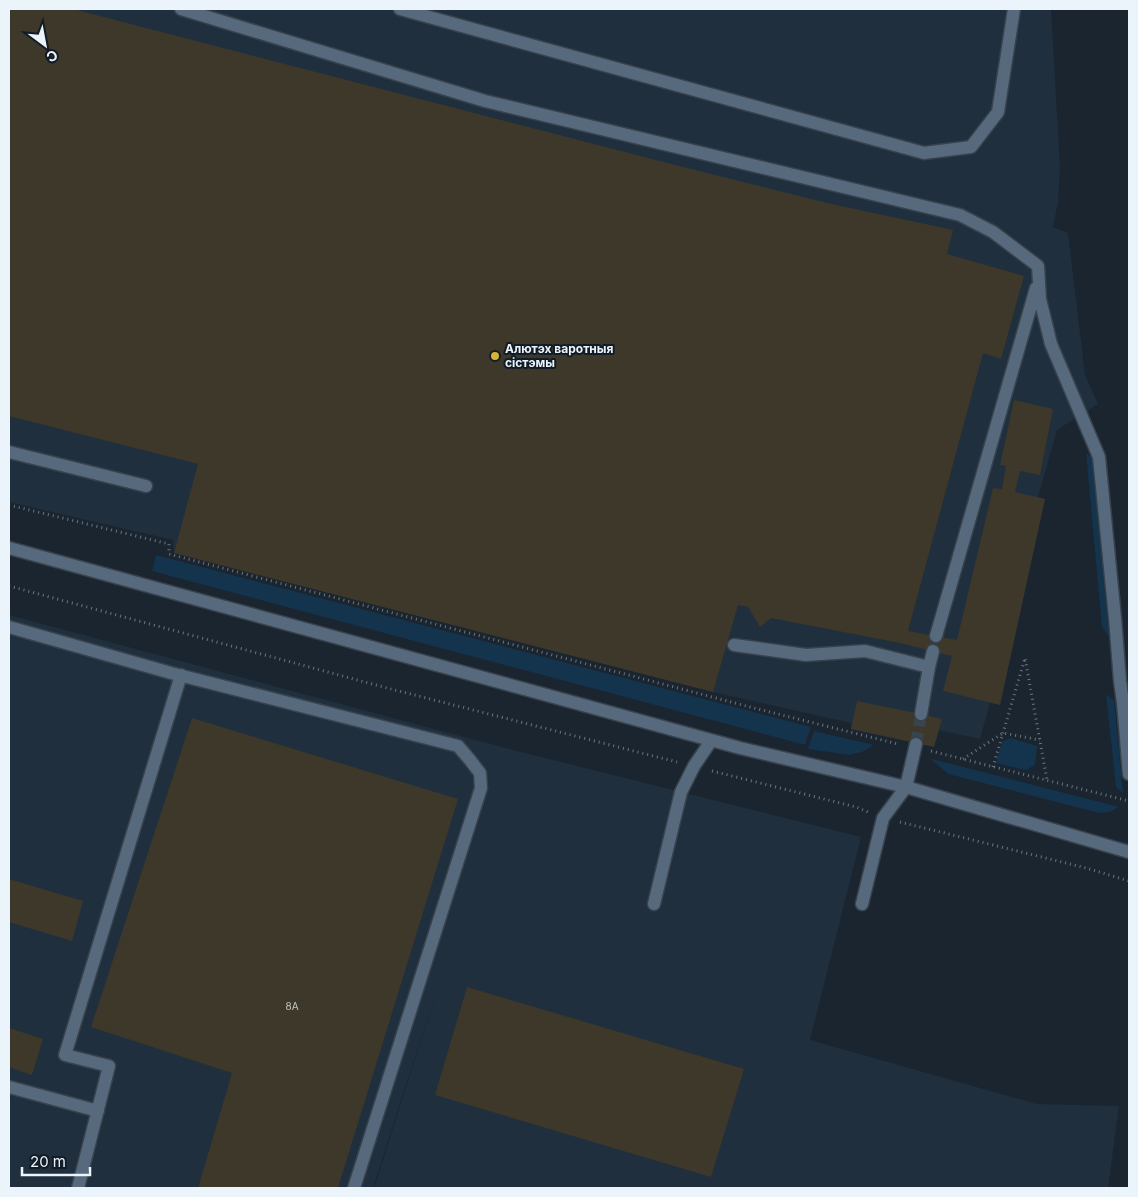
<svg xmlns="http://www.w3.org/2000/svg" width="1138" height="1197" viewBox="0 0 1138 1197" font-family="Inter,sans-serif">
  <rect width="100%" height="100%" fill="#1a2530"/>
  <path fill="#1f2f3e" d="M9,9h1042l9,157 -2,36 -5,25 15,6 17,142 13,29 -41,26 -19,67 7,2 -45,206 -10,-2 -10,36 -41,-9 -5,17 -83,-18v-6l-138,-31 -539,-139 -1,-13 -164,-38z
    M9,615l504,135 348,87 -51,203 227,64 82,2 -11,82h-734l77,-243 -78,243h-364z"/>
  <path fill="#14334d" d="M1086,453l6,5 17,179 -7,-10z
    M156,555l655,172 -6,18 -653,-174z
    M1106,694l8,6 9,93 -7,-6z
    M814,731l60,14 -12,7 -13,3 -41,-6z
    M1010,738l27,8 -2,19 -9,5 -30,-7 6,-21z
    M932,760v-1l187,48 -10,5 -10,1 -151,-39z"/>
  <path fill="#3d3829" d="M9,9h64l610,158 144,36 126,27 -6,24 77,22 -23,83 -18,-6 -75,278 49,9 36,-152 9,1 4,-23 -6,-1 14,-65 39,9 -13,66 -20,-4 -5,21 30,7 -45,206 -57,-14 9,-35 -52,-13 -129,-25 -11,9 -12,-20 -10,-2 -25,87 -539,-139 24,-89 -189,-48z
    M857,701l64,13 21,5 -8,28 -83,-18z
    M192,718l266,81 -120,389h-140l34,-115 -141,-46z
    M9,879l74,22 -11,40 -63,-19z
    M467,987l277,82 -33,108 -276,-82z
    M9,1028l34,11 -11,36 -23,-8z"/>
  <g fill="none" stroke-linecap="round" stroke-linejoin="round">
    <path stroke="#3a444e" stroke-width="12" stroke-dasharray="12 6" stroke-linecap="butt" d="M916,744l5,-30"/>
    <defs>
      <path id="minor" d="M181,9l304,92 475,114 33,17 45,34 2,33 11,45 48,113 16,161 5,63 3,22 6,71
        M400,9l524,144 47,-6 27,-35 16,-103
        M9,452l137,34
        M9,548l731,200 166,39 223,65
        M9,627l162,46 287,73 12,14 10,13 1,15 -127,400
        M936,636l100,-348
        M734,645l72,10 59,-4 64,16 -8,47
        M929,667l4,-16
        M654,904l27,-112 13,-26 17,-25
        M862,904l21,-86 23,-31 10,-43
        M9,1087l89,24
        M78,1188l31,-122 -44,-11 116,-380"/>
    </defs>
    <use href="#minor" stroke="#37424c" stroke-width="15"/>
    <path stroke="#6c767f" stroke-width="3" stroke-dasharray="1 4" stroke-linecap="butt" d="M9,505l160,39v10l581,153 148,37
      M9,586l378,102 290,74
      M931,751l198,50
      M963,759l40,-26 37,7
      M993,767l32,-109 22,122
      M712,771l144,36 12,5
      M900,822l186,46 43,13"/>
    <use href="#minor" stroke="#576a7d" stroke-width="12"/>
  </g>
  <circle fill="#d8b434" stroke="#111c26" stroke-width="2" cx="495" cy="356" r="5"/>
  <g text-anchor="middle" stroke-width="4" stroke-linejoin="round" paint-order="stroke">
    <g font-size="10" fill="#c0c5c6">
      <text x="292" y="1010">8А</text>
    </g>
    <g font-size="12" font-weight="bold" fill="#ecf4fb" stroke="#111c26" text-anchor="start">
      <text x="505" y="353">Алютэх варотныя<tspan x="505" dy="14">сістэмы</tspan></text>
    </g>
  </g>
  <rect width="1138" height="1197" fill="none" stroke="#ecf4fb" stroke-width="20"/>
  <g transform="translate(45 45) rotate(148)" stroke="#111c26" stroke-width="4" paint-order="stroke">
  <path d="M0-4L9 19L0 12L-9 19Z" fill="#ecf4fb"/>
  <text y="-8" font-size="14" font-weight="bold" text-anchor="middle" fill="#ecf4fb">С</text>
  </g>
  <path d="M22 1167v8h68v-8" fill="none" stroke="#ecf4fb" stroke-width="2.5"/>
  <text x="30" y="1167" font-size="15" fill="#ecf4fb" stroke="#111c26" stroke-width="4" paint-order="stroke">20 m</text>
</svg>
